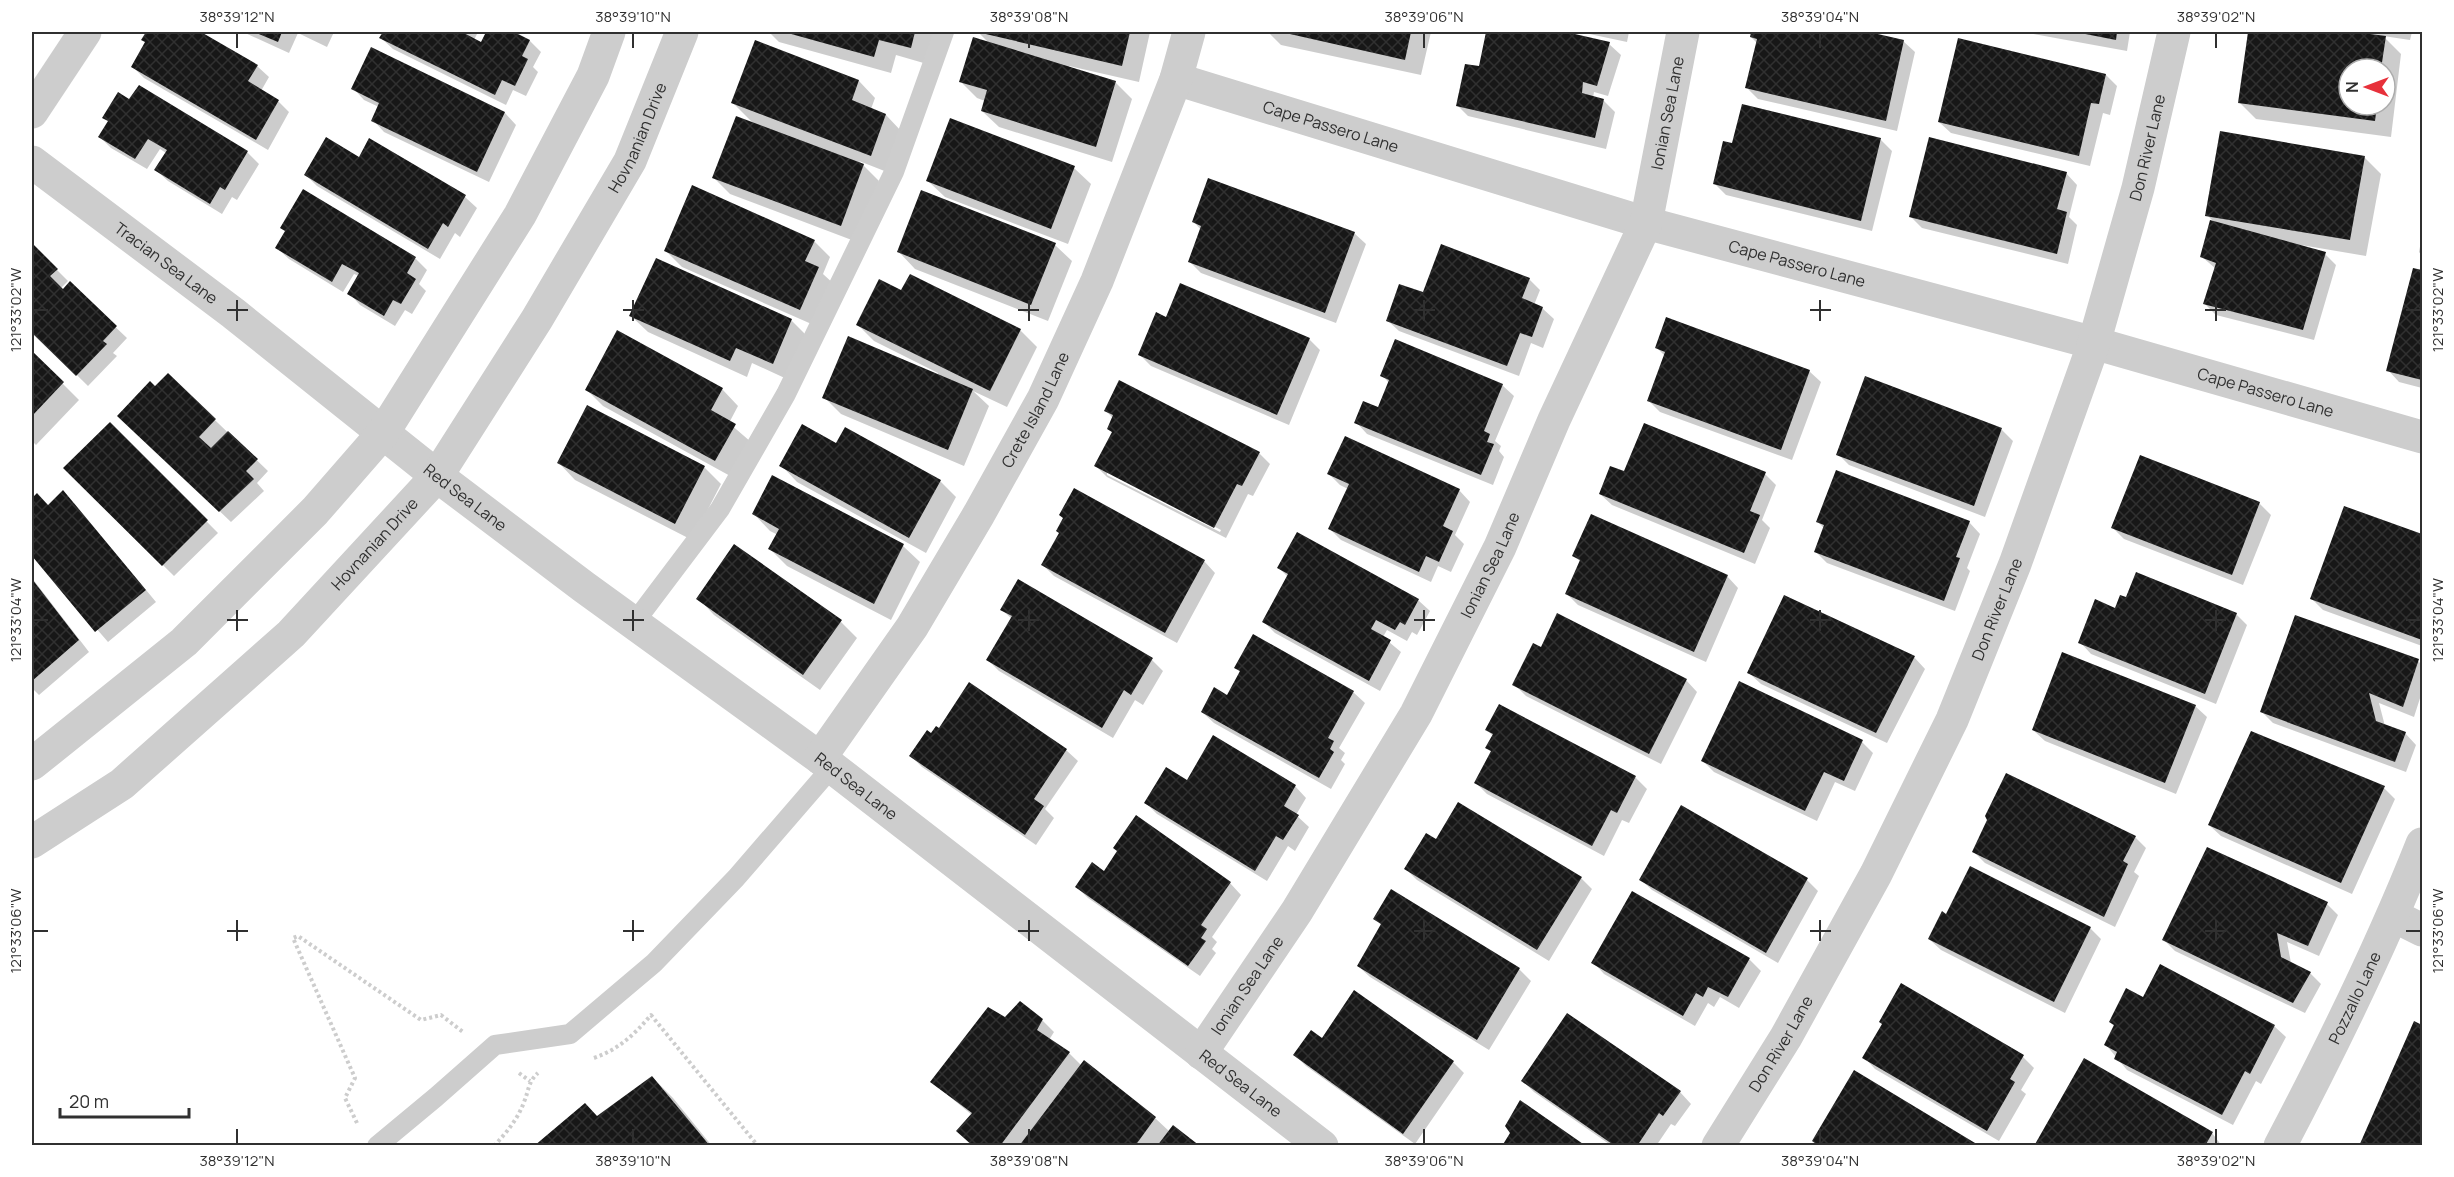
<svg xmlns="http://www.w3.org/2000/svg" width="2454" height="1177" viewBox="0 0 2454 1177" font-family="Manrope,sans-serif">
  <defs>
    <pattern id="building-cross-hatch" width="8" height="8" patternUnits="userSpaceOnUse" patternTransform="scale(1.5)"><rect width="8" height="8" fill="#171717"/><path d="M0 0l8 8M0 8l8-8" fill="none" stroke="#303030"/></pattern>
  </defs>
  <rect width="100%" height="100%" fill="#fff"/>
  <path fill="#0003" fill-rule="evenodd" d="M147,32h51l59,34 12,11 -8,14 17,10 11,11 -21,38 -124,-72 -11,-11 13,-24 -3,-4z
    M243,32h91l-7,15 -29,-14 -9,20z
    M385,32h93l-4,8 7,4 6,-12h23l20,9 11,11 -8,15 5,5 -12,24 -13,-6 -7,15 -113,-56 -12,-11z
    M769,32h167l-9,32 -31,-9 -5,18 -112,-31z
    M978,32h172l-11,50 -70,-16v2l46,14 17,17 -20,63 -113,-35 -17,-16 3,-10 -8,-3 -16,-16 29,-38z
    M1268,32h163l-10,43 -140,-30z
    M1487,32h72l50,12 12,11 -13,41 -14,-4 -1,6 11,3 11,11 -9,37 -138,-33 -11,-11 23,-37z
    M1580,32h49l-2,10z
    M1753,32h110l40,9 12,11 -18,79 -139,-32 -11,-11 10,-45 -6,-6z
    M2023,32h107l-3,19z
    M2249,32h163l-2,8 -27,-4 18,18 -10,83 -135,-18 -16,-16zM2349,69h36v36h-36z
    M372,49l133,64 11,12 -27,57 -105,-50 -11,-12 6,-13 -15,-7 -11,-12z
    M2106,75l11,11 -7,29 -7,-2 -13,53 -139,-33 -12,-11z
    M859,81l16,17 -4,11 15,6 16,17 -15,40 -28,-11 20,20 -22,61 -127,-48 -16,-16 40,-54 -21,-21z
    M139,87l108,65 12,12 -22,36 -5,-3 -10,17 -54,-33 -12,-11 10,-17 -6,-4 -13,20 -36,-21 -11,-11 9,-15 -5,-4 26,-17z
    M1743,106l138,34 11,11 -20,80 -146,-36 -12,-12 19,-38z
    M951,120l123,48 17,16 -23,60 -123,-47 -17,-16z
    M370,141l95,56 12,11 -17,29 -5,-4 -15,26 -123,-73 -11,-11 53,-16z
    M2364,157l17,17 -15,82 -65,-11v2l24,7 11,11 -22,75 -98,-25 -11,-11 11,-35 -15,-13 14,-33 -8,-8z
    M2066,173l11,12 -8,32 8,8 -9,39 -146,-36 -11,-11z
    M304,191l112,68 11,11 -8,14 7,7 -14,23 -7,-4 -10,16 -35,-21 -11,-12 10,-17 -5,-2 -11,18 -54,-33 -12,-11 10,-16z
    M1194,222l160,11 12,11 -30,79 -135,-50 -12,-12 12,-31z
    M2422,236v20l-3,-4z
    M814,241l16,16 -7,17 12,11 -19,41 -134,-59 -17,-17z
    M32,245l36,36 -7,7 2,3 7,-7 57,54 -14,15 4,3 -29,30 -56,-55z
    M1055,245l17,16 -24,60 -133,-52 -16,-17z
    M657,260l135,61 16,16 -19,43 -37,-17 -5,14 -99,-45 -17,-16z
    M2414,270l8,2v116l-23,-6 -11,-12z
    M1529,279l11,11 -6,15 8,3 12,11 -11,29 -12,-5 -12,33 -120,-45 -12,-11 37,-26z
    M902,292l118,38 17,17 -30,60 -34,-16 16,15 -25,60 -123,-52 -17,-17 113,-22 1,-2 -64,-32 -16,-16z
    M1166,319l143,20 11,11 -31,75 -138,-59 -11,-11z
    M1657,348l152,23 12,11 -29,78 -132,-48 -11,-11 16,-45z
    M32,353l47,47 -43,45 -4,-4z
    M168,375l100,96 -11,12 7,8 -33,31 -100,-95 24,-38z
    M1382,375l120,10 12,11 -19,45 6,5 -2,5 5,6 -11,28 -126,-51 -11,-12 23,-14 10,-25z
    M1866,378l136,52 11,11 -28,76 -136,-52 -11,-11z
    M586,389h136l16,17 -9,17 22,19 -19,35 -129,-71z
    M1106,411l153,42 11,11 -17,32 -5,-2 -22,44 -119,-61 -11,-11 17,-33 -5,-4 5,-11zM1107,471l114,59 -1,2 -113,-57z
    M110,424l108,109 -44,43 -109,-108z
    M837,445l103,36 16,16 -30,56 -129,-71 -16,-17z
    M559,463l145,4 17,17 -29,56 -117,-60z
    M1625,473l140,1 11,11 -14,35 8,8 -15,36 -143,-59 -12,-11z
    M1329,474l130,16 11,12 -15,33 9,9 -13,28 -13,-6 -7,16 -90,-42 -11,-11 18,-40 -8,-4z
    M772,477l131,69 17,16 -29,58 -104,-54 -17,-17 8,-14 -8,-4 -16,-17z
    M37,495l11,11 26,-3 82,99 -48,40 -76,-88v-54z
    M2259,503l12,12 -28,70 -119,-46 -11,-11z
    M2344,508l78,28v110l-99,-36 -11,-11z
    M1064,519l140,42 11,12 -38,70 -123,-67 -11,-11 17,-32z
    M1818,522h151l11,12 -13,34 3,3 -15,40 -128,-48 -12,-12 9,-23z
    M1574,556l153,20 11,12 -32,74 -128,-57 -11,-11 14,-32z
    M1279,568l139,32 12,11 -13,24 -5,-3 -5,9 -20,-11 -4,7 18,15 -21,39 -105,-58 -11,-11 24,-45z
    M32,578l57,74 -50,43 -7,-7z
    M698,598l143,24 16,16 -37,52 -106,-75z
    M1002,610l150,50 11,11 -20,34 -8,-5 -22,38 -114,-67 -11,-11 24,-41z
    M2116,610l120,4 11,11 -31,79 -125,-50 -11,-12z
    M1914,657l11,12 -38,74 -126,-59 -12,-11z
    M2418,661l4,4v27l-8,25 -35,-14 6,23 20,7 11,12 -10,27 -133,-49 -11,-11z
    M1236,668l117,24 12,11 -26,45 6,5 -4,7 4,4 -14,25 -117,-66 -12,-11 25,-15 14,-24z
    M1686,680l11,12 -36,72 -135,-68 -12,-12z
    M970,684l96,66 12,11 -33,48 9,9 -18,27 -114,-78 -11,-11 29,-26z
    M1500,706l135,71 12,12 -18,34 -7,-3 -18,36 -117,-62 -11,-11 16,-31 -5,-5 6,-11 -6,-6z
    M2195,706l12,11 -31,77 -131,-53 -12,-11z
    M1862,742l11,11 -18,38 -20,-9 -18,39 -103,-49 -11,-11z
    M1188,782l107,4 11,12 -10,17 13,12 -14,24 -7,-5 -21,35 -110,-67 -11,-11z
    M2384,788l11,11 -43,95 -131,-58 -12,-11z
    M1136,817l94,66 11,12 -29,42 5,5 -5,7 4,4 -16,23 -112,-78 -11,-11 27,-14 15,-22z
    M2135,837l11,11 -12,24 5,4 -24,51 -130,-64 -11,-11z
    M1437,841l144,37 11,11 -43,72 -132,-81 -11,-11z
    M1640,879l167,1 11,11 -40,72 -126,-73z
    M1391,891l128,78 12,12 -42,69 -119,-73 -12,-11 24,-40 -7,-8z
    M1633,893l116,66 12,12 -22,37 -19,-11 -6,10 -6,-4 -13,23 -91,-52 -11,-12z
    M2327,904l11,11 -19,41 -32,-14 4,21 19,10 11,11 -16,29 -130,-62 -11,-11z
    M1947,916l143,12 11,11 -36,74 -124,-63 -12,-11z
    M1005,1019l37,1 12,12 -5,8 20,13 13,13 2,-3 71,55 15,14 27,14h-225l-14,-15 14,-16 -40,-33z
    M2110,1022l164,4 12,11 -25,47 -5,-3 -23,44 -106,-55 -21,-25 9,-18z
    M2415,1023l7,3v120h-62z
    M1295,1055l158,7 11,11 -49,71 -109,-78z
    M1864,1057h159l11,11 -13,22 5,4 -27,47 -124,-72z
    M652,1077l21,21 39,48h-176l61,-28z
    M1523,1081l157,11 11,12 -16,22 -4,-2 -15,22h-44l-78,-54z
    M2212,1133l10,13h-186z"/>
  <path fill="url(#building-cross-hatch)" d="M146,32h55l57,33 -10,16 31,19 -23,40 -125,-73 14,-25 -4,-2z
    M254,32h28l-4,10z
    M383,32h79l19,10 5,-10h28l16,8 -8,16 6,3 -13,27 -13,-6 -7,15 -116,-57z
    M784,32h131l-4,16 -32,-8 -5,17z
    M977,32h153l-8,34z
    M1281,32h130l-6,28z
    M1486,32h80l44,10 -13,44 -14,-4 -1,11 22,6 -9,39 -139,-32 9,-42 14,2z
    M1751,32h118l35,8 -18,81 -141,-33 12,-49 -7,-2z
    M2075,32h42l-1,8z
    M2248,32h106l32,4 -5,33h-32v36h28l-2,16 -137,-18z
    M973,37l143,44 -20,66 -115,-36 6,-21 -28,-8z
    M1958,38l148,36 -7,30 -8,-1 -12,53 -141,-34z
    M755,40l104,40 -7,20 34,14 -15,42 -140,-53z
    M371,47l134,65 -28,60 -106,-51 8,-18 -28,-14z
    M139,85l109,66 -23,39 -5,-3 -10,17 -56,-34 13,-20 -19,-11 -13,20 -37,-22 10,-16 -6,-3 16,-26 11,7z
    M1742,104l139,34 -20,83 -148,-37 10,-43 9,2z
    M736,116l128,48 -23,62 -129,-48z
    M950,118l125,48 -24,63 -125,-48z
    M2220,131l145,25 -15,84 -145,-24z
    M326,137l33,20 10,-19 97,57 -18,32 -5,-4 -15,26 -124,-74z
    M1929,137l138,35 -10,37 10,3 -10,42 -148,-37z
    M1208,178l147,54 -30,81 -137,-51 13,-36 -9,-4z
    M692,185l123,55 -10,21 14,6 -19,43 -136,-59z
    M303,189l113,68 -9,16 9,6 -15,25 -8,-4 -9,16 -37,-22 12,-21 -17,-9 -10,18 -57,-34 10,-17 -5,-3z
    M921,190l135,53 -25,62 -134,-53z
    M2210,220l116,32 -23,78 -100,-26 13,-41 -16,-6z
    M32,243l26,26 -8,7 13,13 7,-8 47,45 -14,15 4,3 -31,32 -44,-43z
    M1441,244l89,34 -8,20 21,9 -11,30 -12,-4 -13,33 -121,-45 13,-37 24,8z
    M656,258l136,61 -19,45 -37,-16 -6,13 -101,-45z
    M2413,268l9,2v110l-36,-9z
    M910,274l111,55 -31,62 -134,-66 23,-46 22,11z
    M1180,283l130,55 -33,77 -139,-60 18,-43 10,5z
    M1666,317l144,53 -29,80 -134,-49 18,-49 -10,-4z
    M617,330l106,58 -12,22 25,14 -21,37 -130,-71z
    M848,336l125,53 -25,61 -126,-52z
    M1395,339l108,45 -19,47 6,3 -3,8 7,2 -13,31 -127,-52 9,-22 15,6 11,-27 -9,-4z
    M32,351l32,31 -32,34z
    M168,373l48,46 -17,18 12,11 17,-17 30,28 -12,12 8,8 -35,33 -102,-96 33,-35 5,5z
    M1865,376l137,52 -28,78 -138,-51z
    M1119,380l141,72 -18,34 -5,-2 -23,44 -120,-62 18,-34 -5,-3 6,-14 -9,-4z
    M587,405l118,61 -30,58 -118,-61z
    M110,422l98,98 -46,46 -99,-98z
    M1644,423l122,49 -16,39 10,4 -16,38 -145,-59 11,-28 14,5z
    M802,424l34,19 9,-16 96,53 -32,58 -130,-72z
    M1345,436l115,53 -17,37 10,5 -14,31 -13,-6 -7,16 -91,-43 21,-45 -22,-10z
    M2140,455l120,47 -28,73 -121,-47z
    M1836,470l134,51 -14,36 4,1 -16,43 -130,-49 10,-27 -8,-3z
    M772,475l132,69 -30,60 -106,-55 11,-20 -27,-15z
    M1074,488l131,72 -40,73 -124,-68 18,-32 -3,-2 7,-13 -4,-3z
    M63,490l83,100 -51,42 -63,-76v-58l5,-5 11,12z
    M2344,506l78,28v106l-112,-41z
    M1591,514l137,61 -34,77 -129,-58 15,-34 -8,-4z
    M1297,532l122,67 -14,26 -5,-3 -5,8 -19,-10 -5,9 20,11 -22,41 -107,-59 26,-48 -11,-6z
    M734,544l108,76 -39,55 -107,-76z
    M2136,572l101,41 -32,81 -127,-51 17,-44 20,9 5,-13 6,2z
    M32,579l47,61 -47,41z
    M1018,579l135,79 -22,37 -7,-5 -22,38 -116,-68 26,-44 -12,-6z
    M1784,595l131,61 -39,77 -129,-60z
    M1557,613l130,66 -38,75 -137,-69 21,-42 8,4z
    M2295,615l124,44 -16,48 -34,-14 7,28 30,11 -11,30 -135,-50z
    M1253,634l101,57 -26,47 6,3 -4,8 4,3 -15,26 -118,-66 13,-25 13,8 13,-24 -6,-3z
    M2062,652l134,53 -31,78 -133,-53z
    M1739,681l124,59 -19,41 -20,-9 -19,39 -104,-50z
    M969,682l98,67 -33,50 10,7 -19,29 -116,-79 18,-26 4,3 5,-7 3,2z
    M1499,704l137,72 -19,37 -6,-3 -19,36 -118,-63 17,-32 -6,-3 8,-14 -8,-4z
    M2251,731l134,55 -44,97 -133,-58z
    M1213,735l83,50 -12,21 15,9 -16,25 -7,-4 -21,35 -111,-68 22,-36 21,13z
    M2006,773l130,63 -13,25 5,3 -24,53 -132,-65 15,-32 -2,-4z
    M1458,802l124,75 -45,73 -133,-81 22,-36 10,6z
    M1681,805l127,73 -42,75 -127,-73z
    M1136,815l95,67 -30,43 6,4 -6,9 5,3 -18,25 -113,-79 17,-25 12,9 13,-20 -4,-3z
    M2207,847l121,55 -20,44 -31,-13 4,24 30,15 -18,31 -131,-63z
    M1970,866l121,61 -37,75 -126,-63 14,-28 4,3z
    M1391,889l129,79 -43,72 -120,-74 24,-42 -8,-5z
    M1632,891l118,67 -22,39 -20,-10 -5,10 -7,-4 -13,23 -92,-53z
    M2160,964l115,61 -25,49 -5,-3 -23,44 -108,-56 3,-7 -13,-7 10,-20 -5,-3 17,-34 17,9z
    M1901,983l123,72 -14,24 5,3 -28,49 -125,-73 20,-34 -3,-2z
    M1354,990l100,71 -51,73 -110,-79 18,-25 11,8z
    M1020,1001l23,18 -6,11 33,22 -70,94h-27l-17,-15 16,-18 -42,-31 58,-75 17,10z
    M1567,1013l114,78 -18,25 -4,-3 -22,33h-22l-94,-65z
    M2414,1021l8,4v121h-63z
    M2084,1058l129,74 -8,14h-171z
    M1084,1060l72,57 -21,29h-116z
    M1854,1070l126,76h-161l-7,-5z
    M652,1076l58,70h-176l51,-43 12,13z
    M1520,1100l66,46h-84l8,-13 -5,-7z
    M1173,1125l27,21h-43z"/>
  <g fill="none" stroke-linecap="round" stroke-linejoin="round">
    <path stroke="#cdcdcd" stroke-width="4" stroke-dasharray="3 3" stroke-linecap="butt" d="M594,1058c25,-9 40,-23 57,-43l107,131
      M519,1073l11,8
      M357,1123l-12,-25 10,-20 -62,-140 5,-2 123,84 20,-5 22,17
      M494,1146c12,-13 24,-27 30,-44 5,-12 4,-20 14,-29"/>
    <path stroke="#cdcdcd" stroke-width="20" d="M634,623l86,-114 66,-115 108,-222 50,-140
      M377,1146l59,-49 59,-52 75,-11 84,-71 82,-85 96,-111"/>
    <g stroke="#cdcdcd" stroke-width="33">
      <path id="s1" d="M1176,79l470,144 448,120 328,94"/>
      <path d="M32,112l53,-80"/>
      <path id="s2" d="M32,162l201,151 204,163 147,111 236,171 502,388"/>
      <path id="s3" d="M820,758l92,-131 67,-113 64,-115 54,-118 79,-202 13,-47"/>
      <path d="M32,764l152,-122 131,-131 68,-78 137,-218 73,-139 16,-44"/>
      <path id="s4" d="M32,842l90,-58 169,-150 146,-158 100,-157 93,-158 52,-129"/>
      <path d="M2394,916l28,14"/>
      <path id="s5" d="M1201,1053l96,-142 119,-197 84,-167 54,-127 92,-197 37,-191"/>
      <path id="s6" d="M1718,1146l68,-109 90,-163 76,-154 63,-156 79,-221 44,-155 36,-156"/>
      <path id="s7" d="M2280,1146c52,-99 101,-198 142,-302"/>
    </g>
  </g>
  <path fill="none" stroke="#303030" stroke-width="2" d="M237,33v15M633,33v15M1029,33v15M1424,33v15M1820,33v15M2216,33v15M237,300v21M633,300v21M1029,300v21M1424,300v21M1820,300v21M2216,300v21M33,310h15M227,310h21M623,310h21M1018,310h21M1414,310h21M1810,310h21M2205,310h21M2406,310h15M237,610v21M633,610v21M1029,610v21M1424,610v21M1820,610v21M2216,610v21M33,620h15M227,620h21M623,620h21M1018,620h21M1414,620h21M1810,620h21M2205,620h21M2406,620h15M237,920v21M633,920v21M1029,920v21M1424,920v21M1820,920v21M2216,920v21M33,931h15M227,931h21M623,931h21M1018,931h21M1414,931h21M1810,931h21M2205,931h21M2406,931h15M237,1129v15M633,1129v15M1029,1129v15M1424,1129v15M1820,1129v15M2216,1129v15"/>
  <g text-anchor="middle" stroke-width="6" stroke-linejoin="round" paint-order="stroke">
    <g font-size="16" fill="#303030" stroke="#fff">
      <text dy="6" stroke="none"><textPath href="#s5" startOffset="1056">Ionian Sea Lane</textPath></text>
      <text dy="6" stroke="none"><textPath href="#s1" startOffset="162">Cape Passero Lane</textPath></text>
      <text dy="6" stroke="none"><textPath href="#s4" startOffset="942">Hovnanian Drive</textPath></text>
      <text dy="6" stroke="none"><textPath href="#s6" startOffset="1092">Don River Lane</textPath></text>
      <text dy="6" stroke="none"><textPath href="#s2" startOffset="168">Tracian Sea Lane</textPath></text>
      <text dy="6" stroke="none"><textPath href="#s1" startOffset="648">Cape Passero Lane</textPath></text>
      <text dy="6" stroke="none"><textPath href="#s1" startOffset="1134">Cape Passero Lane</textPath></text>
      <text dy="6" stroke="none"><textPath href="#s3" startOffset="410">Crete Island Lane</textPath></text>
      <text dy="6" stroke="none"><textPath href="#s2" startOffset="548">Red Sea Lane</textPath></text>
      <text dy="6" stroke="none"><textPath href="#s4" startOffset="456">Hovnanian Drive</textPath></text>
      <text dy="6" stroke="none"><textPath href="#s5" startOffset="568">Ionian Sea Lane</textPath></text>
      <text dy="6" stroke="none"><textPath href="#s6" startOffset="606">Don River Lane</textPath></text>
      <text dy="6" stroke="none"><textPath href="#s2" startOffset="1034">Red Sea Lane</textPath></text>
      <text dy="6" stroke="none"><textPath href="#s5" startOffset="82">Ionian Sea Lane</textPath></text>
      <text dy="6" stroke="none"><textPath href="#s7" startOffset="166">Pozzallo Lane</textPath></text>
      <text dy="6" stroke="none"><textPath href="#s6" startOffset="120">Don River Lane</textPath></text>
      <text dy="6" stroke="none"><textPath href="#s2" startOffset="1520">Red Sea Lane</textPath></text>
    </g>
  </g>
  <rect width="2454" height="1177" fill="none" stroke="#ffffff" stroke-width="66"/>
  <g transform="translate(2367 87) rotate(270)"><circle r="28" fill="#ffffff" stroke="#acacac" stroke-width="1.5"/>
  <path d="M0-4.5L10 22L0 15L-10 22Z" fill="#e7313b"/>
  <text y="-9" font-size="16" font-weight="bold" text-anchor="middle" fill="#303030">N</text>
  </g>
  <path d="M60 1108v9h129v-9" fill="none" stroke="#303030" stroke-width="3"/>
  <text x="69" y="1108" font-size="18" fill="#303030" stroke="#ffffff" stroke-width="4.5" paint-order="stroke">20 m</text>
  <rect x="33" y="33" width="2388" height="1111" fill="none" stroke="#303030" stroke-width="2"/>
  <g font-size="15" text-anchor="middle" fill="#303030">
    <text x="237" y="22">38°39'12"N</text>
    <text x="633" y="22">38°39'10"N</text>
    <text x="1029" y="22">38°39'08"N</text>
    <text x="1424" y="22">38°39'06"N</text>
    <text x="1820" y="22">38°39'04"N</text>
    <text x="2216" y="22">38°39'02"N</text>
    <text transform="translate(2438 310) rotate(-90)" y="5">121°33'02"W</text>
    <text transform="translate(16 310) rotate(-90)" y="5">121°33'02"W</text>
    <text transform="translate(2438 620) rotate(-90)" y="5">121°33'04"W</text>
    <text transform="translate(16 620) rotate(-90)" y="5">121°33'04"W</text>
    <text transform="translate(2438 931) rotate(-90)" y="5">121°33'06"W</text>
    <text transform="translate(16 931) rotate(-90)" y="5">121°33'06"W</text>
    <text x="237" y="1166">38°39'12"N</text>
    <text x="633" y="1166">38°39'10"N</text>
    <text x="1029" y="1166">38°39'08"N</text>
    <text x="1424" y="1166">38°39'06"N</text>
    <text x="1820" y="1166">38°39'04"N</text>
    <text x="2216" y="1166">38°39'02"N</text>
  </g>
</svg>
